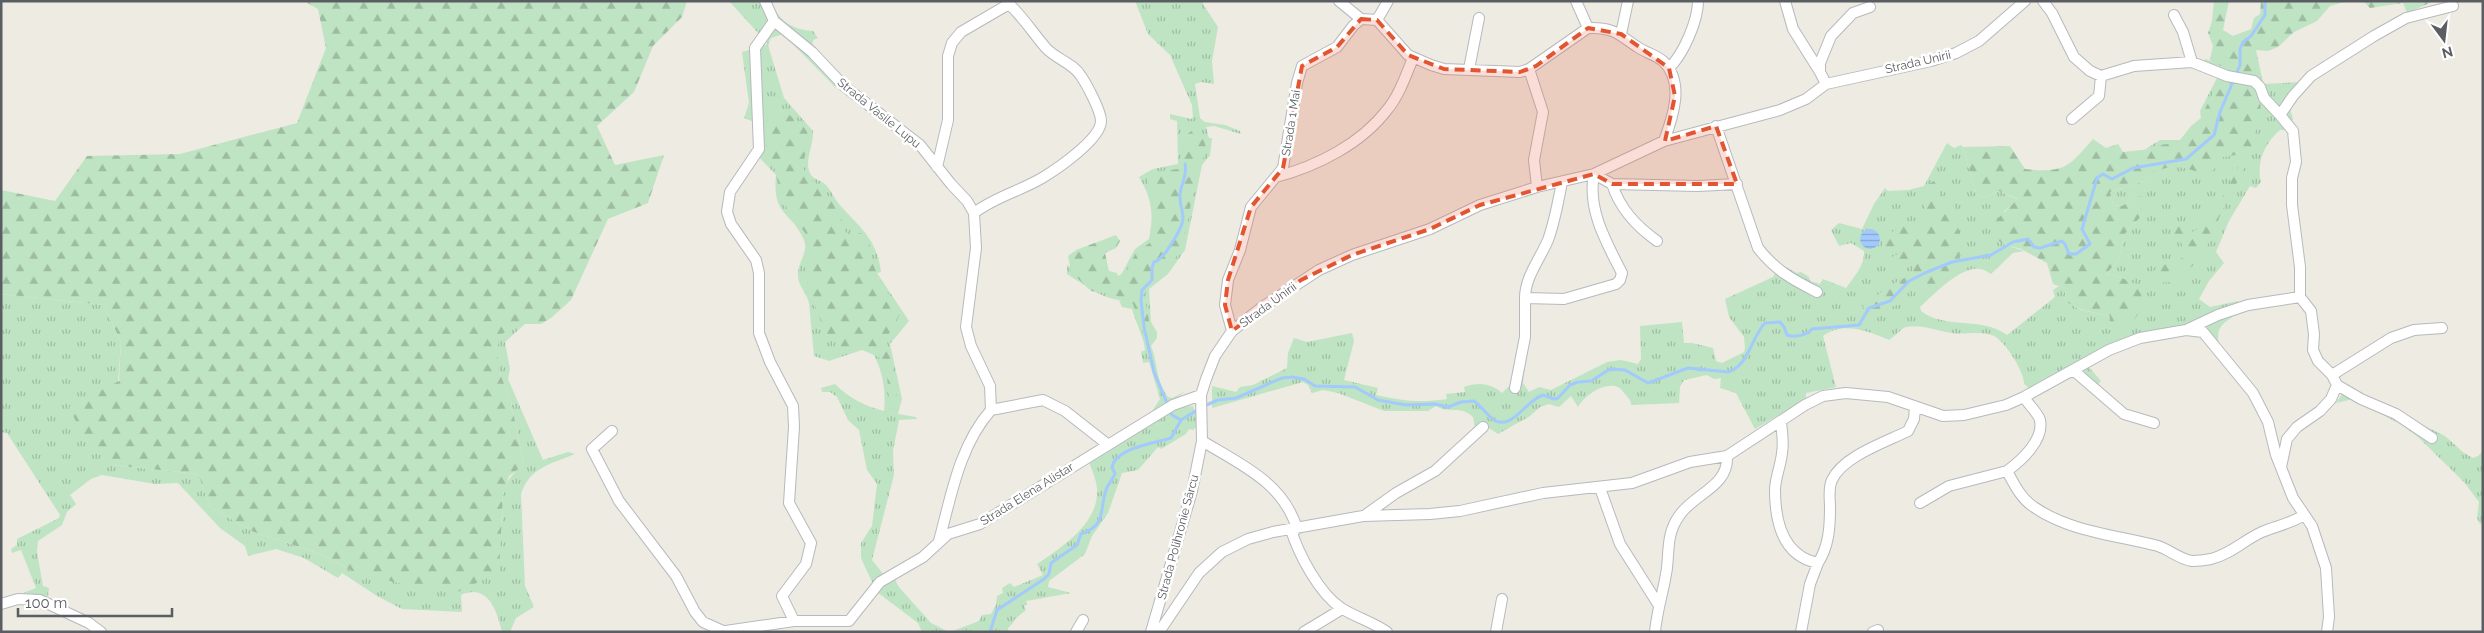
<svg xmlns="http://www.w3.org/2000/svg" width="2484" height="633" viewBox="0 0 2484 633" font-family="Raleway,sans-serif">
  <defs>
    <pattern id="grass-tufts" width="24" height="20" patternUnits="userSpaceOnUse" patternTransform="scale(1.25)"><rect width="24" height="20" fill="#bfe4c3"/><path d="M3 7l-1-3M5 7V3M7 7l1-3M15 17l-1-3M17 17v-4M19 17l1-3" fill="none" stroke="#9ebca2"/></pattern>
    <pattern id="forest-firs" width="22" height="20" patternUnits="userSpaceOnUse" patternTransform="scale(1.25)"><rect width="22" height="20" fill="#bfe4c3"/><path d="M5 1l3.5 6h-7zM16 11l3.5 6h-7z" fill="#9ebca2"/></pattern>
    <pattern id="water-rules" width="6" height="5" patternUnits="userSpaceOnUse" patternTransform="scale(1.25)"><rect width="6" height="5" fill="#a2cafc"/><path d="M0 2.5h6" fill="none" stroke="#87a7cf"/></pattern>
  </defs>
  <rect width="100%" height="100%" fill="#edebe2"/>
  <path fill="url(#grass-tufts)" d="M729,1h42c7,20 22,29 42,30l5,7 -5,2 -1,7 32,34 -9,6 -52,-53 -12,4 -3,7 16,53 29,33c1,13 -9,30 -3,42 3,7 11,7 16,12 5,5 8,13 13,19 20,23 38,34 42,68l-4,1 32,48 -19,23 12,55 -4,15 18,3 1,2 -18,1 -6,31 1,24 -22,85 12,15 -11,9 -12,-26v-15l11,-17 5,-42 -10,-14 -8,-40 -11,-10 -11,-23 -7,-5h-8l-1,-4 14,-4c14,14 30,22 49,27 2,-20 -1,-38 -10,-56l-12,-5 -33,11 -15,-5 -5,-53c-2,-10 -12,-18 -11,-29 0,-11 11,-24 6,-34 -13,-30 -32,-23 -28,-65l-22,-23v-30l-10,-4 5,-15 -7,-51 26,-8z
    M1135,1h68v3l15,23 -6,34 2,23 -13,-2 -6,2 5,34 5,4 20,3 15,6 1,3 -27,-8 -8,1 3,11h3l-2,17 -8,10 -17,85 -17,24 -19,15 2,33 6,10v6l-6,8c8,20 3,30 17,51l4,1 14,-7 -32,23 -3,-1 9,-14 -11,-37 -6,1 -2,-11 4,-2c0,-10 -10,-29 -13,-41l-10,-2 -3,-7c-21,-3 -34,-15 -52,-26v-9l24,14h24l7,-6 13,-24 14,-10c5,-25 3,-40 -10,-62l14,-8 25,-5 -1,-43 -7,-2v-5l21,5 2,-2 -1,-12 -22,-50 -22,-21z
    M2205,59l57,19 2,6 39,-2 -14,23 4,14 -8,11h-5c-15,13 -24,32 -19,52l-5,6 -6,-2 -21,35 -13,31 8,11 -15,18 -10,18 11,8 28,-6 3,10c-16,12 -26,13 -22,35h-9l-13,-11c-38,-3 -76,15 -110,30l14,16 -8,9 -17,-14 -39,18 -13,-10c1,-11 -19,-43 -30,-48 -12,-6 -29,-1 -42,-3 -15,-2 -30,-9 -46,-6 -4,1 -12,10 -17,13 -21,-9 -46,-19 -66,-4l13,51 -30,6v6l-51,30 -19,-36 -16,-5 1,-10 -7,1 -7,-4 -23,5 -4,7 -1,16 -48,2c0,-5 -2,-6 -5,-10 -3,-3 -4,-6 -8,-8 -14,-6 -34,9 -40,20l-7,-11 -12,11 -10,-3 -9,3 -10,9 -32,18 -9,-6 -6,3 -8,-3 -2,-11c-12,-12 -25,-3 -37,-11l-8,5h-44l-46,-18 -15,-3 -11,3 -4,-8 -5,-3 -91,26v-22l24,6 4,-5 13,-2 34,-17 1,-15 6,-15 13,4 45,-9 2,8 -10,39 34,8 -2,7c27,6 44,8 71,4l-1,-5 19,-2 -1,-5c14,-5 27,-4 38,6l11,-11 5,-26 8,2 -3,25 6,9 10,-5 12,3 56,-28 14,-2 17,4 3,-5 -1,-33 42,-4 2,21h8l21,5 3,13 6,2 22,-11 1,-4 -1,-11 -15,-20 -4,-18 48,-22 7,-13 17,9 4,-1 8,5 1,4 10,3 3,-5 23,9c8,-11 19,-23 18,-37l-13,-8 -12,3 -8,-16 8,-7 23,6 12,-25 11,-16 3,3 20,-1 16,-4 23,-43 7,5 7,-3 2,2 13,47 6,4 17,-7 20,9 -15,11 -1,33 21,7 -11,2 -22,21c-3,-2 -8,-5 -11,-5 -19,-4 -48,27 -60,38l1,4c25,19 60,5 86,24l48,-38 -2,-7 6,-4 6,2 1,14 15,8 29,6 -1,9 13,-47 -16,-4 13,-15 5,-24 20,-22 -7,-17 -15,10 -9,-1 -3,-13 37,-12 4,-31 -7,1 16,-10h20l11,-14 10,-8 -1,-7 18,-35 -18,-7z
    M1,294l103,11 17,37 -9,123 86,9 12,33 44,25 67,22 35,19 146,-51c1,-28 -2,-40 22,-57l-13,-63 -13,-34 -1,-31 20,-13h8l-20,18 5,27 -2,10 35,81 25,-8 7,2c-24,10 -45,13 -54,40l4,92 9,21 -18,11 -6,14h-8c-5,-21 -14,-49 -41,-37l1,17 -60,-3 -25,-13 -35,-23 -4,5 -34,-20 -28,-9 -28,7 -3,-10 -25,-18 -42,-45 -23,1 -53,-9 -11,4 -21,16 6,9 -9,8 -5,13 -24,16 -1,11 6,34 6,2 -1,9 -25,-4 13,-5 -15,-38 -9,3 -1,-4 6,-4v-6l42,-21 1,-3 -53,-82 -6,-1z
    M2347,387l98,49 19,17 9,5 5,-2 5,-5v72l-3,1 -3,-6 2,-16 -15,-20 -46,-45 -18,-13 -47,-25 -17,4z
    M1193,406l3,9v12l-3,3 -4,-1 -3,5 -25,15 -3,-2 -20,23 -16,3 -14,40 -16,23 -7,18 -36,27 -1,6 23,6 -45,8 1,3 -3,2 2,4 -12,10 -1,3 -5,5 1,4h-59l29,-11 3,-6 9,-1 5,-9 1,-9 6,-3 -1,-5 8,-5 4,4 29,-12 -6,-11c25,-17 63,-41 60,-76 -1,-9 -5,-18 -8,-26l91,-55z
    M895,579l3,7 33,37 18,9h-27l-4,-9 -41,-31 10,-11z"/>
  <path fill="url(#forest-firs)" d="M304,1h383l-5,16 -29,29 -19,46 -37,34 18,39 49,-10 -16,48 -40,16 -37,81 -20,18 -10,6h-24l-19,13v31l13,34 13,63 -15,11 -6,19 -4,77 -43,21 -57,-10 -43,-10 -35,-19 -67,-22 -44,-25 -12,-33 -86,-9 -32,-35 -11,-23 50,-26 2,-39 -17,-37 -103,-11v-104l54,11 32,-45 93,-2 117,-31 29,-75 -8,-39z
    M2214,1h15l-6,29 10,6 18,-7 3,-11 6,-4 1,-13h86l-17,5 -13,15 -23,11 -16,15 -10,4 -12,-1 6,28 -50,-15 -2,-4 3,-13 -5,-13 4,-12z
    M2363,1h71l-27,12 -4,-10 -33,5z
    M2221,77l28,8 11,14 1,19 -9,23v13l-30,57 -21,49 -31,22 -12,1 -7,-9c7,-11 23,-10 34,-18l-4,-14 -9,-10v-8h8l14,8c24,-24 34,-43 48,-73l-1,-5 -22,4 -5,12 -11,3 -27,-7 -23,5 -6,9 -37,12 3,13 9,1 15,-10h10l-3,17 -20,22 -5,24 -13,15 16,4 24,11 -6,23 -11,14 -20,-1 1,-9 -28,-6 -16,-8 -1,-14 -12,-4 -6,-21 -26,-14 -18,-5 -5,-4 -5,-17 25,-24 -19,-8 -17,7 -6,-4 -13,-47 47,-1 15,23c39,4 43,-1 68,-30l13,9 12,-4 5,8 28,-3 8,-4 18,-2 9,-5 7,-10 10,-8 1,-9z
    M781,109c31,22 32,21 21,57 6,13 9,12 18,21 9,9 18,21 22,33l-3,6 11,10 11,-3 9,13 1,13 7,17 22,38 -7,15 -7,8 11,55 -3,20 -4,-3 -3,-33 -7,-18 -21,-11 -23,7 1,-13 -8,-3 -7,-13 -16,-47 -1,-8 6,-22 -3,-11 -26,-36 -10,-43 -6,-11v-26l3,-7z
    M1195,128l6,2 6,21 -9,16 -16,82 -20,26 -16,15 -1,8 6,34 -6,6 -12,-34 -18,-9 -24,-4 -20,-19 -3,-16 8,-6 40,-15 4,6 -4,7 -11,5 4,18 8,2 2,6 6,-3 10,-22 17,-13 4,-35 -8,-20 1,-10 12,-5 18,-2 8,-21 -3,-11z
    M1936,180l4,19h9c8,8 4,15 8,25 1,6 6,13 6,19 -2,15 -17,37 -31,43 -8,4 -16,1 -23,4 -5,11 -11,18 -24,17l-4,7 -19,-7 27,-21 25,-13 -1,-12 -15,4 -7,-2 1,-6 12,-6 -5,-1 -10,4 -8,-4c1,-9 13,-22 22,-24 6,-1 12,0 18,-2l9,-41z"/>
  <path fill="url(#water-rules)" d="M1860 239a10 10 0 1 1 20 0a10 10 0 1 1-20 0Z"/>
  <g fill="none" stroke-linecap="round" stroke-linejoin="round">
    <path stroke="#a2cafc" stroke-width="3" d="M1204,406l14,-6 18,-2 46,-20 10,-1 12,2 11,7 40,1 23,13 28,5 29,-1 13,3 13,-5 13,-1c7,5 13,14 20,19 18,11 32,-20 49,-25l11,4 4,-1 12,-13 8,-3 13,-1 19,-12 15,1 23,13 40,-15 40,4c20,-5 24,-36 37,-49l15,-1 4,5 3,8c7,3 20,0 25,-6l47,-4 10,-17 21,-7 19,-20 18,-9 25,-10 39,-7 22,-13 15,-3 6,8 6,1 22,-7 3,3 4,10h7l14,-10 -8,-15 15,-51 6,-4 9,5 21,-11 53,-9 28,-24 6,-23 20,-47v-16l3,-7 8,-6 14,-21v-14
      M1181,420l-9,-5 -18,-43 -10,-45 -3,-27 1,-10 10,-10v-12l2,-6c10,-2 29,-35 29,-44 0,-7 -3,-13 -3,-20 -1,-12 8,-21 5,-34
      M990,632l7,-22 47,-31 5,-5 2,-11 26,-18 4,-11c26,-9 18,-23 25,-44 2,-7 8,-11 9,-17l-3,-5c2,-20 44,-25 59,-30l10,-18 18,-11"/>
    <defs>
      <path id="street" d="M765,1l9,20 38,31 32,34 76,59 31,39 16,17 7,12 2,35 -10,79 5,19 19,40 1,24c-32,36 -40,87 -52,131
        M1576,1l12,27
        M1785,1l8,28 27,43
        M2043,1l9,12 22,44 16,14 11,5 33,-10 58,-4 35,14 27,5 6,6 4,11 16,17
        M2174,15l9,17 9,30
        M1361,19l16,1 31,35 23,10 13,4 76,3 9,-3 59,-41
        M1377,20l11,-19
        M774,21l-19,27 4,101 -29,43 -3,20 4,12 25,36 3,13v60l11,29 23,44 1,21 -5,76 22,40 -5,21 -24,32 12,25
        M1588,28c27,-1 31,7 51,20 8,5 17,7 24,13 22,21 10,56 1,80
        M1621,34l7,-33
        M1669,68c14,-13 29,-47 29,-67
        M1469,69l10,-51
        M1529,69l14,43 -9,48 3,27
        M1826,84l-6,-12v-9l11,-27 22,-23 17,-6
        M2072,119l27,-23 2,-20
        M1716,126l42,122c17,22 35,32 59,44
        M937,167l11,-47v-64l4,-13 9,-11 48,-28v-3
        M1276,177c41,-11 85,-33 111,-67 12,-14 19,-35 26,-52
        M1612,184c8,25 24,42 45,57
        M974,213c21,-16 46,-22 68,-35 15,-9 59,-39 59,-57 0,-10 -14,-36 -20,-45 -8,-13 -25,-17 -35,-28 -13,-15 -23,-31 -37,-44
        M1525,298c0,-21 15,-39 23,-58 7,-19 10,-38 14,-58
        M2186,330l17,2 50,61 15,29 8,33 17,43 19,28 14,42 3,49 -2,15
        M1232,331l-7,-26 3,-25 12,-30 11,-43 32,-39 14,-85 5,-17 35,-19 16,-21 8,-7 -22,-18
        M2073,370l51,44 30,9
        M2332,375l59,-37 23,-8 28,-2
        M1515,388l10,-51v-39l39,1 52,-15 4,-4 2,-7c-16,-31 -35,-64 -28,-99l18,10 86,2 39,-2
        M991,410l52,-10 22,11 42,33
        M1781,422c1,10 3,21 1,31 -1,12 -7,25 -7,37 0,32 8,66 43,73 11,-17 12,-36 12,-56 0,-8 -2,-19 2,-27 11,-24 54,-38 76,-49l6,-12 1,-12
        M612,431l-20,18 27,52 57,75 19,36 8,10 20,9
        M2432,438l-36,-24 -35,-15 -24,-14 -5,-10 -14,-14 -5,-11 1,-16 -3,-23 -11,-14v-30l-8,-62v-27l4,-16 -3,-31 -13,-16 13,-19 18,-20 63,-40 32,-18 47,-12
        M2281,467l6,-28 10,-12 23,-16 11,-12 6,-14
        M2007,471c15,-11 37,-31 33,-51 -2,-7 -12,-16 -16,-23
        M1600,488l20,56 38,60
        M1920,503l29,-17 58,-15c7,13 14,28 27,36 36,25 83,28 124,39 12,4 21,13 34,15 6,0 14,-1 19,-2 20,-5 33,-19 51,-27 14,-6 28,-8 42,-17
        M1364,516l32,-23 39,-22 48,-44
        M1297,529c-13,-46 -57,-65 -95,-88l-1,-46 5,-16 9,-23 17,-25 29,-23 58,-38 33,-15 78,-26 50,-24 57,-18 57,-13 70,-33 116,-31 26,-11 20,-15 105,-23 25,-8 23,-12 46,-40
        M1291,530c8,25 28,63 50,78 14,9 32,14 46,24
        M1,604l17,-5 22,1 49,23 12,9
        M719,632l75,-11h55l31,-39 43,-25 25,-23 32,-10 175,-108 18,-11 28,-10
        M1076,632l7,-12
        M1151,632l41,-141 10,-50
        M1159,632l40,-59 23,-21 26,-13 25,-7 90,-16 67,-2 30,-3 83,-18 89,-10 58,-21 37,-6
        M1304,632l38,-23
        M1496,632l6,-33
        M1655,632c2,-23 9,-42 12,-64 2,-19 0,-35 12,-52 14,-22 50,-29 48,-60l78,-51 18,-9 23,-3 42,4 55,19 21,-1 42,-10 18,-8 85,-47 31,-12 46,-8 32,-15 30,-10 52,-8
        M1801,632l9,-48 8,-21
        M1873,632l5,-2"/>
    </defs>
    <use href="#street" stroke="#b7b9be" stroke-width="12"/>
    <use href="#street" stroke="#fff" stroke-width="10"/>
  </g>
  <path fill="#e35531" fill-opacity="0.2" stroke="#e35531" stroke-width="4" stroke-dasharray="10 6" stroke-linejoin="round" d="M1361,19l16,1 31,35 36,14 76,3 16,-6 52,-38 33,6 48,34 6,28 -10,45 51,-15 21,58h-125l-18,-10 -114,31 -50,24 -78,26 -51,25 -69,51 -7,-26 3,-25 23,-73 32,-39 19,-102 35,-19z"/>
  <g text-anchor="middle" stroke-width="5" stroke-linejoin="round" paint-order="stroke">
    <g font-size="12" fill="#5a5d62" stroke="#fff">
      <text transform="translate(1918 62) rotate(-13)" y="4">Strada Unirii</text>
      <text transform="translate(879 113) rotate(39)" y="4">Strada Vasile Lupu</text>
      <text transform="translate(1291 123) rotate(-81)" y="4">Strada 1 Mai</text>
      <text transform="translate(1268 305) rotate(-36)" y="4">Strada Unirii</text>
      <text transform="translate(1027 494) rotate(-32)" y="4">Strada Elena Alistar</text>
      <text transform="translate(1178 537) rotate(-75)" y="4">Strada Polihronie Sârcu</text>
    </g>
  </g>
  <rect width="2484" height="633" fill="none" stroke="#5a5d62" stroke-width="5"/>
  <g transform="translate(2444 40) rotate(165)" stroke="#ffffff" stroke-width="4" paint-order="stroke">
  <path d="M0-4L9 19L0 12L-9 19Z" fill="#5a5d62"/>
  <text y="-8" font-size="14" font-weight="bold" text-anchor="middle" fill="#5a5d62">N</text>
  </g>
  <path d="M18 608v8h154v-8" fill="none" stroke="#5a5d62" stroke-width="2.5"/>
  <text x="25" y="608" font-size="15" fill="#5a5d62" stroke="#ffffff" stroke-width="4" paint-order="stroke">100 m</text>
</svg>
